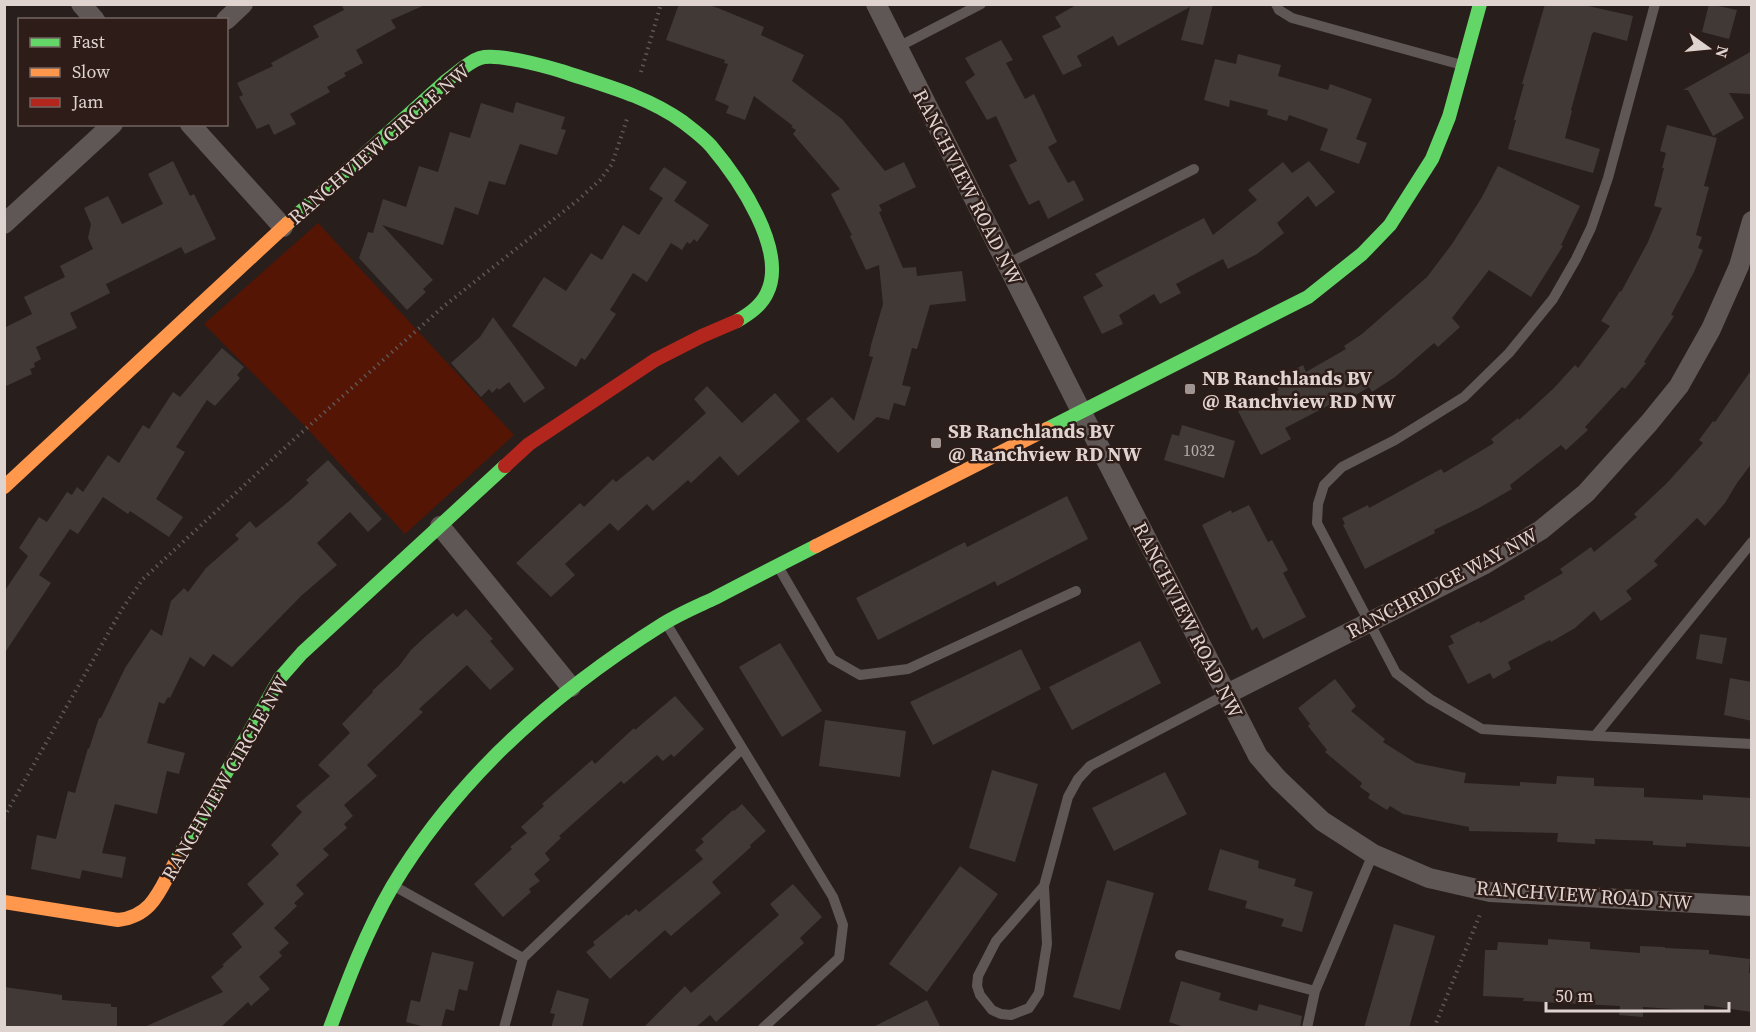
<svg xmlns="http://www.w3.org/2000/svg" width="1756" height="1032" viewBox="0 0 1756 1032" font-family="'Source Serif 4',serif">
  <rect width="100%" height="100%" fill="#281f1c"/>
  <path fill="#541504" d="M318,223l196,212 -109,99 -103,-111 -98,-99z"/>
  <path fill="#403936" d="M341,4h86l-36,16 5,8 -40,22 7,13 -19,10 2,3 -19,11 3,5 -40,22 6,10 -22,11 -5,-11 -12,5 -18,-32 4,-2 -6,-12 36,-17 -2,-3 48,-26 -6,-11 31,-16z
    M679,4h27l12,4 46,19 -3,8 43,20 -12,26 50,38 43,52 19,-9 12,25 -37,18 3,6 -3,1 24,56 13,-1 1,9 45,-5 4,30 -36,4 -13,44 -5,-1 -10,37 9,2 -6,19 -11,-3 -5,17 -12,-3 -39,36 -32,-34 26,-22 22,24 19,-64 -4,-1 2,-11 12,-41 -4,-39 -13,5 -16,-34 2,-1 -21,-41 9,-5 -47,-55 3,-4 -5,-3 2,-1 -39,-30 -9,24 -19,-7 3,-7 -14,-6 13,-36 -4,-1 1,-3 -59,-20z
    M1078,4h135l-10,41 -22,-5 9,-33 -72,39 -5,-10 -36,20 5,10 -19,9 -21,-39 19,-9 -6,-10z
    M1545,4h34l54,12 -6,25 -33,-9 -2,2 -21,76 1,1 -7,27 35,11 -7,24 -85,-24 8,-29h-2l10,-36h-2z
    M1709,4l28,6 -8,29 -27,-7z
    M1001,40l12,20 -7,3 19,36 9,-5 23,48 -9,5 20,36 6,-3 10,20 -36,19 -9,-19 -10,5 -20,-40 8,-4 -21,-45 -9,4 -22,-38 10,-7 -10,-17z
    M1752,51v43l-23,-1 15,25 -31,18 -25,-46h-5z
    M1238,54l43,11 -3,11 50,14 2,-6 42,15 -16,40 11,4 -8,21 -39,-14 8,-21 -39,-14 -2,6 -20,-6 1,-5 -38,-10 -1,7 -25,-7 11,-41 21,5z
    M516,102l49,15 -4,12 5,1 -9,25 -37,-11 -15,41 -16,-4 -11,34 -23,-8 -12,38 -61,-20 51,55 -10,9 3,3 -19,18 -48,-52 9,-26 5,1 10,-34 23,8 13,-41 19,6 12,-40 20,6 11,-35 32,10z
    M1667,125l50,13 -13,48 5,1 -13,48 6,2 -4,11 5,2 -9,22 -23,43 3,1 -30,46 2,1 -21,26 -3,-2 -37,40 3,3 -22,20 -5,-5 -51,40 2,4 -33,19 -45,22 1,3 -70,36 -22,-44 2,-1 -3,-6 26,-13 1,3 72,-39 3,4 50,-30 -3,-4 27,-21 1,2 35,-32 21,-23 3,3 32,-42 -9,-5 19,-30 1,1 27,-50 14,-34 -8,-2 10,-38h-2l4,-15 -6,-2z
    M173,161l17,35 4,-2 22,45 -31,15 -4,-7 -75,37 4,9 -40,20 7,15 -41,19 5,12 -7,4 1,4 -5,2 2,5 -28,13v-59l28,-14 -8,-17 41,-20 -5,-11 33,-17 -5,-11 3,-14 -7,-16 24,-12 14,28 41,-20 -15,-30z
    M1309,161l26,31 -19,15 -8,-11 -31,27 7,10 -27,21 -29,15 -5,-10 -47,25 5,9 -21,11 -6,-10 -35,21 4,9 -21,10 -19,-37 20,-11 -8,-12 109,-56 9,17 44,-35 -9,-10 35,-28 9,11z
    M1498,166l82,40 -19,39 2,1 -32,51 -42,-27 -37,48 8,9 -22,20 -4,-4 -39,34 -23,15 -3,-5 -33,20 -3,-4 -48,25 6,11 -30,16 -23,-44 41,-21 -5,-10 29,-15 3,7 40,-23 -2,-3 18,-12 65,-57 25,-33 30,-47z
    M664,167l23,15 -13,19 35,24 -12,17 -3,-3 -4,5 -3,-2 -5,8 -11,-7 -24,39 -14,-9 -23,37 6,4 -22,33 -9,13 -4,-2 -5,9 -64,-41 32,-49 22,14 25,-38 11,7 21,-35 16,10 24,-37 -14,-9z
    M493,317l52,71 -21,15 -15,-21 -10,8 -2,-2 -5,5 -3,-4 -8,8 -30,-34 29,-26z
    M222,348l22,19 -7,8 3,3 -25,28 -8,-6 -31,47 9,5 -29,47 27,18 -14,20 -39,-26 -2,3 -25,-17 -25,37 -8,-5 -31,46 12,8 -47,71v-62l24,-36 -9,-8 20,-31 8,5 20,-30 5,3 5,-8 6,5 25,-37 11,8 24,-38 6,4 24,-37 7,5z
    M1752,369v94l-15,20 -12,20 -20,23 -8,-8 -43,43 4,4 -32,26 6,8 -31,22 -7,-10 -19,17 -24,14 -1,-2 -42,22 3,7 -18,10 -3,-6 -22,11 -20,-38 6,-3 -4,-7 29,-15 1,2 45,-24 -1,-3 39,-23 -3,-4 31,-22 3,5 43,-35 -3,-3 33,-31 36,-40 -4,-3 14,-19 2,1z
    M707,386l35,37 33,-30 25,28 -62,55 -18,-20 -29,27 -3,-3 -35,31 -6,-7 -29,27 -8,-8 -45,41 10,11 -24,22 -35,-34 64,-60 4,4 29,-28 3,3 32,-26 5,5 53,-48 -12,-14z
    M1182,425l53,16 -11,37 -60,-18 8,-26 7,2z
    M328,460l54,59 -14,13 -18,-20 -33,31 20,22 -36,31 -69,71 -19,-13 -9,13 -14,-10 -20,41 -2,-1 -4,7 -5,-2 -12,41 38,10 -6,21 -12,-3 -10,43 -42,-10 -13,49 24,4 -4,21 -40,-8 -2,9 -49,-10 6,-34 19,4 12,-48 7,2 13,-45 1,1 10,-31h2l24,-50 26,-39 11,7 9,-35 13,-13 4,4 18,-24 33,-29 -4,-4 15,-14 6,7 32,-26 21,-19 -3,-3z
    M1067,496l21,43 -91,47 -2,-5 -117,59 -22,-42 109,-56 2,5z
    M1249,505l19,37 4,-2 16,30 -5,3 23,44 -43,22 -6,-12 -5,4 -50,-106 29,-15 1,3z
    M466,609l27,30 -3,2 24,28 -24,21 -23,-25 -48,44 4,3 -56,53 10,11 -33,29 9,11 -9,8 3,4 -24,21 6,6 -33,30 8,9 -10,9 3,3 -23,22 15,15 -10,9 3,4 -23,21 11,12 -19,17 -3,-4 -28,26h-78l81,-36 -12,-15 13,-11 -2,-1 20,-18 -10,-13 32,-30 -17,-20 32,-30 -8,-9 31,-33 -6,-6 34,-30 -12,-11 32,-32 -8,-9 31,-32 -1,-1 27,-25 12,-16 15,-14 27,-23 4,4z
    M1700,634l27,4 -5,26 -26,-5z
    M1140,641l21,42 -89,47 -23,-43z
    M780,643l42,68 -40,26 -43,-70z
    M1021,649l20,40 -108,56 -23,-43z
    M1730,678l22,4v39l-28,-6z
    M1335,679l21,27 -5,5 34,28 -2,3 33,21 50,10 -2,10 56,3v-4l36,2 1,-8 37,2v8l50,2v9l59,3v-5l49,3v49l-66,-4v4l-33,-2v-4l-58,-2v5l-38,-2 1,-9 -89,-2v-4l-66,-13 -13,-8 -3,4 -19,-12 2,-4 -10,-7 2,-4 -37,-31 2,-2 -19,-24 2,-2 -12,-16z
    M675,696l29,33 -30,28 -3,-3 -8,7 -6,-6 -33,29 -3,-3 -62,55 2,2 -16,15 5,7 -16,14 6,7 -11,8 2,3 -28,25 -29,-33 38,-35 -2,-2 17,-14 -6,-6 23,-21 -2,-2 50,-44 3,4 39,-36 1,2z
    M825,720l81,11 -6,46 -81,-11z
    M992,770l46,14 -23,78 -46,-14z
    M1165,772l22,42 -73,37 -22,-43z
    M742,804l24,27 -16,14 1,2 -39,35 9,11 -50,43 -6,-6 -55,49 -24,-27 9,-7 -2,-3 34,-28 1,2 8,-7 3,3 64,-53 -8,-9 9,-8 -3,-3 32,-29 1,1z
    M1220,849l39,12 -1,7 38,11 -2,7 19,6 -11,40 -21,-6 3,-7 -39,-11 2,-7 -39,-11z
    M960,866l38,28 -71,98 -38,-28z
    M1107,880l47,13 -34,117 -47,-13z
    M793,884l29,33 -22,21 4,5 -88,79 -6,-7 -15,13h-52l42,-42 6,7 88,-78 -9,-11z
    M1394,924l41,12 -26,92h-45z
    M1548,939l42,3v7l50,4v-7l25,1v1l44,2v4l41,5 -1,14 3,1v38l-48,-7v6l-61,-4v10l-24,-2 1,-9 -97,-5 1,-3 -41,-2 2,-46h12l1,-8 50,3z
    M432,952l42,10 -7,29 -8,-2 -5,22 -8,-2 -5,19h-12l-23,-6 5,-22 9,2z
    M1181,981l40,12 -2,7 38,11 2,-7 43,12 -2,12h-113l-18,-6z
    M4,987l58,8v5l49,4v3h6v21h-113z
    M557,990l32,9 -7,29h-31l4,-14 -5,-1z
    M927,1000l14,28h-70z"/>
  <g fill="none" stroke-linecap="round" stroke-linejoin="round">
    <path stroke="#5e5755" stroke-width="4" stroke-dasharray="1.5 4.5" stroke-linecap="butt" d="M641,72l20,-68
      M4,817l118,-208 21,-30 148,-137 153,-136 134,-106 22,-20 12,-16 15,-45
      M1434,1028l47,-116"/>
    <path stroke="#5e5755" stroke-width="10" d="M1276,4l3,6 13,8 170,47
      M898,47l83,-43
      M1007,264l187,-95
      M1752,542l-157,194 157,8
      M779,568l53,91 28,16 48,-6 168,-78
      M666,623l167,274 10,28 -4,33 -76,70
      M1595,736l-113,-7 -52,-30 -34,-26 -79,-150 1,-19 6,-19 18,-18 53,-27 69,-43 45,-44 44,-54 23,-40 15,-31 17,-50 47,-174
      M394,886l129,72
      M1044,886l-48,55 -18,35 -1,10 3,9 12,15 9,4 10,1 18,-7 10,-15 8,-49 -3,-58 24,-89 10,-18 12,-13 137,-72
      M1180,955l135,36
      M504,1028l19,-70 219,-209
      M1307,1028l8,-37 58,-137"/>
    <path stroke="#5e5755" stroke-width="20" d="M81,4l14,16
      M876,4l205,407 177,345 20,23 44,42 51,33 56,24 61,14 262,14
      M226,20l17,-16
      M190,124l93,103
      M4,224l109,-100
      M440,526l131,161
      M1227,694l258,-130 56,-34 45,-37 63,-70 30,-37 32,-57 28,-63 13,-45"/>
    <path stroke="#63d668" stroke-width="14" d="M288,223l158,-142c10,-7 22,-19 34,-23 17,-5 64,8 81,13 42,14 86,25 122,51 9,7 20,15 28,24 27,32 77,104 56,147 -6,13 -18,21 -30,28
      M1047,429l261,-132 54,-43 28,-29 42,-66 17,-42 31,-113
      M176,861l104,-183 22,-25 203,-187
      M330,1028c18,-48 36,-96 62,-141 65,-109 164,-196 271,-263 16,-10 35,-18 52,-26 34,-18 68,-35 101,-52"/>
    <path stroke="#ff974d" stroke-width="14" d="M4,487l284,-264
      M816,546l231,-117
      M4,902l114,18c36,-4 42,-32 58,-59"/>
    <path stroke="#b3261e" stroke-width="14" d="M505,466l24,-22 126,-84 47,-24 35,-15"/>
  </g>
  <g fill="#9f9491" stroke="#2d1c17" stroke-width="2">
    <rect x="1184" y="383" width="12" height="12" rx="3"/>
    <rect x="930" y="437" width="12" height="12" rx="3"/>
  </g>
  <g text-anchor="middle" stroke-width="5" stroke-linejoin="round" paint-order="stroke">
    <g font-size="16" fill="#b7acaa">
      <text x="1199" y="456">1032</text>
    </g>
    <g font-size="20" fill="#dfd3d0" stroke="#2d1c17">
      <text transform="translate(379 144) rotate(-41)" y="7">RANCHVIEW CIRCLE NW</text>
      <text transform="translate(968 187) rotate(63)" y="7">RANCHVIEW ROAD NW</text>
      <text transform="translate(1442 583) rotate(-28)" y="7">RANCHRIDGE WAY NW</text>
      <text transform="translate(1188 620) rotate(63)" y="7">RANCHVIEW ROAD NW</text>
      <text transform="translate(225 778) rotate(-60)" y="7">RANCHVIEW CIRCLE NW</text>
      <text transform="translate(1584 895) rotate(4)" y="7">RANCHVIEW ROAD NW</text>
    </g>
    <g font-size="20" font-weight="bold" fill="#dfd3d0" stroke="#2d1c17" text-anchor="start">
      <text x="1202" y="385">NB Ranchlands BV<tspan x="1202" dy="23">@ Ranchview RD NW</tspan></text>
      <text x="948" y="438">SB Ranchlands BV<tspan x="948" dy="23">@ Ranchview RD NW</tspan></text>
    </g>
  </g>
  <rect width="1756" height="1032" fill="none" stroke="#dfd3d0" stroke-width="12"/>
  <rect x="18" y="18" width="210" height="108" fill="#2d1c17" stroke="#746561" stroke-width="1.5"/>
  <rect x="30" y="38" width="30" height="9" fill="#63d668" stroke="#746561" stroke-width="1.5"/>
  <text x="72" y="48" font-size="18" fill="#dfd3d0">Fast</text>
  <rect x="30" y="68" width="30" height="9" fill="#ff974d" stroke="#746561" stroke-width="1.5"/>
  <text x="72" y="78" font-size="18" fill="#dfd3d0">Slow</text>
  <rect x="30" y="98" width="30" height="9" fill="#b3261e" stroke="#746561" stroke-width="1.5"/>
  <text x="72" y="108" font-size="18" fill="#dfd3d0">Jam</text>
  <g transform="translate(1708 48) rotate(105)" stroke="#2d1c17" stroke-width="4.5" paint-order="stroke">
  <path d="M0-4.5L10 22L0 15L-10 22Z" fill="#dfd3d0"/>
  <text y="-9" font-size="16" font-weight="bold" text-anchor="middle" fill="#dfd3d0">N</text>
  </g>
  <path d="M1546 1002v9h183v-9" fill="none" stroke="#dfd3d0" stroke-width="3"/>
  <text x="1555" y="1002" font-size="18" fill="#dfd3d0" stroke="#2d1c17" stroke-width="4.5" paint-order="stroke">50 m</text>
</svg>
